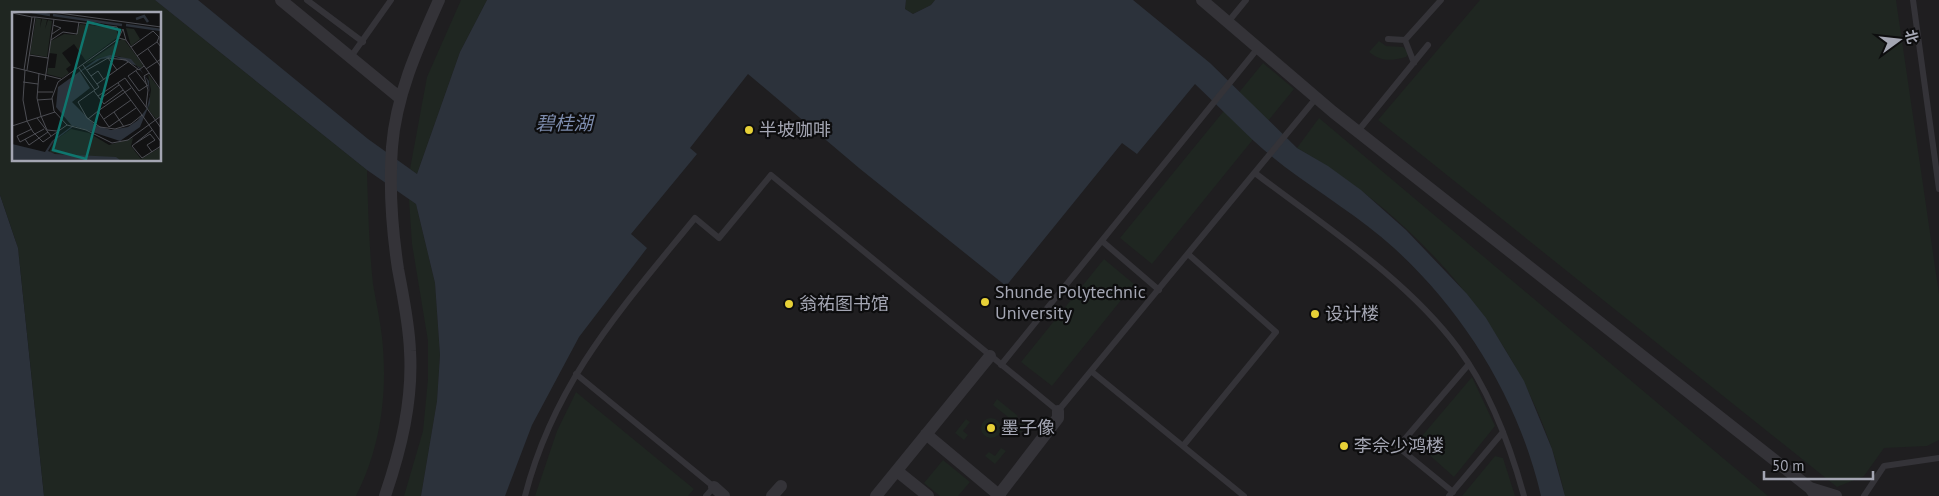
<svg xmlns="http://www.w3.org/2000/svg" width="1939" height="496" viewBox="0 0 1939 496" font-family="'PT Sans','Noto Sans SC',sans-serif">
  <rect width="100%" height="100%" fill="#121213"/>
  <path fill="#1f1e20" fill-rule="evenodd" d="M0,0h1939v496h-1878l-59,-334zM14,14h146v146h-146z"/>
  <path fill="#1f2621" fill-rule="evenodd" d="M0,0h155l212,170c1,39 2,76 6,114 3,18 7,35 9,53 6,55 -1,110 -26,159h-312l-26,-248 -18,-53zM14,14h146v146h-146z
    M461,0h26l-27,52 -43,122 -7,-5 17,-92z
    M906,0h29l-4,5 -18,9 -8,-5z
    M1480,0h416l43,294v146l-12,6 -43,2 -20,28 -27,11 -459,-367z
    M1379,41l7,5 17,1 6,6 -3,4c-15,4 -24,5 -37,-5z
    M1263,63l31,26 -142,175 -32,-26z
    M1319,118l449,378h-203c-32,-146 -139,-274 -268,-348z
    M409,199l7,5 19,79 5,72 -3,46 -16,95h-17l19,-65 5,-52v-38l-16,-97z
    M1104,259l30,25 -82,102 -31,-24z
    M1472,377l23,49 -41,51 -38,-34z
    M576,392l118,97 -6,7h-153l22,-65z
    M997,399l21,17 -5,5 -20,-16z
    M981 428a10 10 0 1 1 20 0a10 10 0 1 1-20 0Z
    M966,419l4,3 -7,9 5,4 -4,5 -9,-7z
    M1023,420l5,3 -12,15 -4,-3z
    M1001,448l5,3 -11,13 -10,-8 4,-4 6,4z
    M1495,456l8,2 12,38h-53z
    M943,460l27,22 -12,14h-18l-16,-13z"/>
  <path fill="#2c323b" d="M155,0h43l170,139 49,35 43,-122 27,-52h419l-1,9 8,5 18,-9 4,-5h198l77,63 87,85 31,18 33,24 45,40 61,64 19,24 38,63 28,68 13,47h-24c-22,-95 -75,-182 -147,-248 -33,-30 -73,-54 -109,-81 -32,-24 -60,-55 -90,-83l-58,70 -15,-11 -116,143 -147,-118 -111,-94 -58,74 7,6 -66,80 16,14 -68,89 -47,88 -27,71h-84l16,-95 3,-46 -5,-72 -19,-79 -49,-34z
    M0,195l18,53 26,248h-44z"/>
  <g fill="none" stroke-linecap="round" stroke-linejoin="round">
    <path stroke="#343338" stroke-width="6" d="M307,0l56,42
      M1913,0l26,189
      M1228,22l18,-22
      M1388,39l17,1 9,23
      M1405,40l36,-40
      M350,58l41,-58
      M1358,131l70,-86
      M1255,173c68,52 152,106 203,175 32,43 52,97 66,148
      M1102,241l57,49
      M1001,365l257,-317
      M1091,371l153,125
      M576,374l138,113 -8,9
      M1183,446l93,-114 -88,-78
      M1453,492l-55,-45 71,-83
      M525,496c30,-116 97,-188 170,-278l24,20 52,-63 287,236 259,-314
      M1449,496l54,-64
      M1864,496l20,-30 55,-8"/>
    <path stroke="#343338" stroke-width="12" d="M281,0l119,98
      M1202,0l131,112 477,376 6,8
      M926,434l74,62
      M897,471l31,25
      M714,487l10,9
      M1810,488l26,8
      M385,496c16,-47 28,-95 25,-145 -1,-28 -7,-55 -12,-82 -6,-40 -9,-82 -6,-122 4,-52 26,-100 47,-147
      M772,496l9,-10
      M876,496l114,-140
      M998,496l60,-78v-7"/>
  </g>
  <g fill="#e7d137" stroke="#0d0d0e" stroke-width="2">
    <circle cx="749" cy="130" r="5"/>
    <circle cx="985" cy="302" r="5"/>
    <circle cx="789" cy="304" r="5"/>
    <circle cx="1315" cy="314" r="5"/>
    <circle cx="991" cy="428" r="5"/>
    <circle cx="1344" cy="446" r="5"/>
  </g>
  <g text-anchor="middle" stroke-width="4.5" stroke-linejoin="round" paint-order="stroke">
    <g font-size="18" fill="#a4a6b3" stroke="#0d0d0e" text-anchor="start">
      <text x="759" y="136">半坡咖啡</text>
      <text x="995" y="298">Shunde Polytechnic<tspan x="995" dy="21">University</tspan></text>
      <text x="799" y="310">翁祐图书馆</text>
      <text x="1325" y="320">设计楼</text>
      <text x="1001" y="434">墨子像</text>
      <text x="1354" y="452">李佘少鸿楼</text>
    </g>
    <g font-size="19" font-style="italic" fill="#7d8cad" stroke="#0d0d0e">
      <text x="564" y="130">碧桂湖</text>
    </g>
  </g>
  <g transform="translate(12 12)">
    <rect width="149" height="149" fill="#121213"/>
    <path d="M24,6l5,1 -1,9 2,-9 5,1 -2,9 3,-9 4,1 -5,36 -17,-3zM68,12l36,4 2,9 -32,24 -12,-17 -12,9 9,12 -5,4 3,4 -7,5 -15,-4 1,-6h7l2,-14 -8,-1 2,-12 13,-7 12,1zM114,16l8,1 6,10 -9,7zM111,26l20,27 -2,3 -22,-12 -20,2 -15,7zM136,62l13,17v24l-5,4 -8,-10 3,-19zM59,117l18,4 20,12 24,-7 -2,8 10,13 20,-12v13h-41l-71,-7 5,-12z" fill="#1f2621"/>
    <path d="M98,43l21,4 18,22 1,22 -10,24 -20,14 -46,-15 -20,15 -6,10 7,3 61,3 4,3h-108v-16l33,8 7,-11 20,-15 -16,-19 2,-20 39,-28zM104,45l23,10 8,13 3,15 -3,13 -9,12 -10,7 -17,3 -16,-5 -23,-23 18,-14 -10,-16 21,-13z" fill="#2c323b" fill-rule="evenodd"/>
    <path fill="none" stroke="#2c323b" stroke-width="2.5" d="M20,0l18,3M41,3l69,10M124,7l8,-3 4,6M114,13l35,5"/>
    <path fill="none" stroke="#4c4d53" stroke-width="1" d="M40,0l109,15M0,1l20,4M23,5l82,10 3,9M40,22l9,-6 -8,-3M107,26l7,2 35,50M39,28l12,-8 14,2 2,-12M114,28l-3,-11 -5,10 -60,43 -6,16 2,13 13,14 19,5 26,13 16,-3 33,-24M119,35l22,-16 6,6 -2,5M136,37l13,18M17,43l19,3M125,44l20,-14 4,5M96,46l9,12M71,53l16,22 -21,15 9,16 13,9 15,2 16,-5 11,-9 19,27M0,55l49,12M67,56l16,22M126,57l-10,7 11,15 9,-6M134,57l15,-10M12,58l8,-53h3l-8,53M13,58l-2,30 4,21 6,11 10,10 24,-17M75,58l21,-12 18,2 13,10 5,-4M124,59l11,14M27,61l-2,25 4,18 6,14 10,1M137,61l-5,3 4,14 -2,17 15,21M79,64l7,-5 6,9M33,68l9,-61M11,70l15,2M106,71l24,32M85,72l31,-22M82,79l10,13 19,-14M25,80h16M86,84l27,-18 21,29M88,87l19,-14M25,88l15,-1M86,99l33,-23M102,100l10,15M25,106l14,18M76,107l10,-8 11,16M92,107l27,-19M0,114l43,-14M97,115l27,-19M20,117l-15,7 3,6 24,-13M140,118l-20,16 10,12 19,-12M13,127l4,6 19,-13M124,131l14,-9 5,6M140,140l-5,-7 8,-5"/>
    <path fill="#0f766e" fill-opacity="0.15" stroke="#0f766e" stroke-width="2.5" d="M76,10l32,8 -34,129 -33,-9z"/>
    <rect width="149" height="149" fill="none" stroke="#a4a6b3" stroke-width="2.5"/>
  </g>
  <g transform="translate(1899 40) rotate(75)" stroke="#0d0d0e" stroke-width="4" paint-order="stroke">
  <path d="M0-4L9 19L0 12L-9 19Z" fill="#a4a6b3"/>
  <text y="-8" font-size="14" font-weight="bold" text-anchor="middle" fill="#a4a6b3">北</text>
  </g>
  <path d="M1764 471v8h109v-8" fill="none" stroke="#a4a6b3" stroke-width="2.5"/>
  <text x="1772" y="471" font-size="15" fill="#a4a6b3" stroke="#0d0d0e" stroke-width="4" paint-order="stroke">50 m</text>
</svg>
